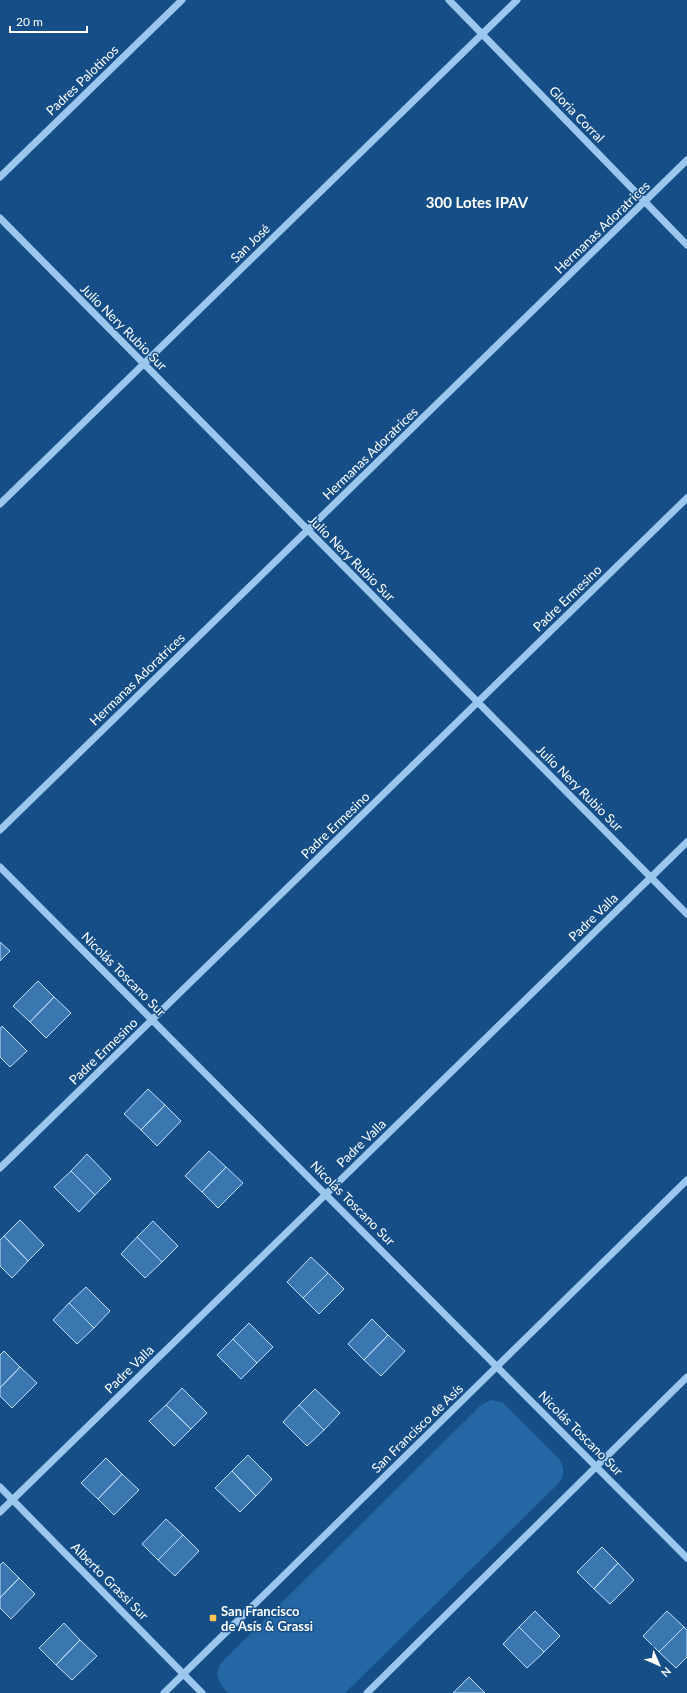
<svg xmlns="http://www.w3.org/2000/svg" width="687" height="1693" viewBox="0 0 687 1693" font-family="Lato,sans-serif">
  <rect width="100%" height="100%" fill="#164f87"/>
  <path fill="#2567a5" d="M491,1400l11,2 56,56c7,9 7,17 0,26l-213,209h-117c-9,-10 -15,-19 -6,-31l259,-257z"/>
  <path fill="#3a76af" stroke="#c1dffa" d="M0,942l10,9 -10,10z
    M38,981l16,16 -24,25 -17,-16z
    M54,997l17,16 -25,25 -16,-16z
    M2,1026l25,25 -17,16 -10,-10v-28z
    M148,1089l17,16 -24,25 -17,-16z
    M165,1105l16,16 -24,25 -16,-16z
    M209,1151l17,16 -24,25 -17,-16z
    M87,1154l24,25 -16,16 -24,-24z
    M226,1167l17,16 -25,25 -16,-16z
    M71,1171l24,24 -16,17 -25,-25z
    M20,1220l24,25 -16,16 -24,-25z
    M153,1221l25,25 -16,16 -25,-25z
    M4,1236l24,25 -16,17 -12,-12v-26z
    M137,1237l25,25 -17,16 -24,-24z
    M311,1257l17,16 -25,25 -16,-16z
    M328,1273l16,16 -25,25 -16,-16z
    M86,1287l24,24 -16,17 -25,-25z
    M69,1303l25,25 -17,16 -24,-24z
    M372,1319l16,16 -24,25 -16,-16z
    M249,1323l24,24 -16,16 -24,-24z
    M388,1335l17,16 -24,25 -17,-16z
    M233,1339l24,24 -16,16 -24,-24z
    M4,1351l16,16 -20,21v-33z
    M20,1367l17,16 -25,25 -12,-12v-8z
    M182,1388l25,25 -16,16 -25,-24z
    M315,1389l25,24 -16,17 -25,-25z
    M166,1405l25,24 -17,17 -25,-25z
    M299,1405l25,25 -17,16 -24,-24z
    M248,1455l24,24 -16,17 -24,-25z
    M106,1458l16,16 -24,25 -17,-16z
    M232,1471l24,25 -16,16 -25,-24z
    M122,1474l17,16 -25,25 -16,-16z
    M166,1519l17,16 -25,25 -16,-16z
    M183,1535l16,16 -24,25 -17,-16z
    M602,1547l16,16 -24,26 -17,-17z
    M3,1562l16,16 -19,20v-33z
    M618,1563l16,17 -24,24 -16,-15z
    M19,1578l16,16 -24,25 -11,-11v-10z
    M535,1611l25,25 -16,16 -25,-25z
    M667,1611l17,16 -25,25 -16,-16z
    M64,1623l16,17 -24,25 -17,-17z
    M519,1627l25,25 -17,16 -24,-24z
    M684,1627l3,3v27l-11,11 -17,-16z
    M80,1640l17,16 -25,24 -16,-15z
    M469,1677l16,16h-32z"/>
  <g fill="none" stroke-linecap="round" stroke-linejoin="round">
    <path stroke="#9bc7ee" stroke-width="7" d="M449,0l238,245
      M0,177l182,-177
      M0,218l687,696
      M0,504l517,-504
      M0,830l687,-670
      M0,867l687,691
      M0,1168l687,-670
      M0,1487l202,206
      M0,1512l687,-670
      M164,1693l523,-513
      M367,1693l320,-316"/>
  </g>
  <rect fill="#ffc459" stroke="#164f87" stroke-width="1.5" x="209" y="1614" width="8" height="8" rx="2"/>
  <g text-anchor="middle" stroke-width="3" stroke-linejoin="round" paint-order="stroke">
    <g font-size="13" fill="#fff" stroke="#164f87">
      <text transform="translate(82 80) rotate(-44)" y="5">Padres Palotinos</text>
      <text transform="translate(577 114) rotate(46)" y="5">Gloria Corral</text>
      <text transform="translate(602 227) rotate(-44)" y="5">Hermanas Adoratrices</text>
      <text transform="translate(250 243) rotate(-44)" y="5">San José</text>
      <text transform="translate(124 327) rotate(45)" y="5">Julio Nery Rubio Sur</text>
      <text transform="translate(370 453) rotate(-44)" y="5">Hermanas Adoratrices</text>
      <text transform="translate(352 558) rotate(45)" y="5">Julio Nery Rubio Sur</text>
      <text transform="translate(567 598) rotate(-44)" y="5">Padre Ermesino</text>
      <text transform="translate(137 679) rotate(-44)" y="5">Hermanas Adoratrices</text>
      <text transform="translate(580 788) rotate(45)" y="5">Julio Nery Rubio Sur</text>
      <text transform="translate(335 825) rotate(-44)" y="5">Padre Ermesino</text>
      <text transform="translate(593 917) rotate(-44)" y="5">Padre Valla</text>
      <text transform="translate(124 974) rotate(45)" y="5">Nicolás Toscano Sur</text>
      <text transform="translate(103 1051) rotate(-44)" y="5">Padre Ermesino</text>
      <text transform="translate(361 1143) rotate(-44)" y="5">Padre Valla</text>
      <text transform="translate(353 1203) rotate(45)" y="5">Nicolás Toscano Sur</text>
      <text transform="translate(129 1369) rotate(-44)" y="5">Padre Valla</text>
      <text transform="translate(417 1428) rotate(-44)" y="5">San Francisco de Asís</text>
      <text transform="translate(581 1433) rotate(45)" y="5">Nicolás Toscano Sur</text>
      <text transform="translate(110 1581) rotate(45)" y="5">Alberto Grassi Sur</text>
    </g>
    <g font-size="13" font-weight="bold" fill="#fff" stroke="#164f87" text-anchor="start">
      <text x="221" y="1616">San Francisco<tspan x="221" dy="15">de Asís &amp; Grassi</tspan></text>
    </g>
    <g font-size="15" font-weight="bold" fill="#fff" stroke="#164f87">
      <text x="477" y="208">300 Lotes IPAV</text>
    </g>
  </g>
  <g transform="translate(659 1665) rotate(135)" stroke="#164f87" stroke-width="3" paint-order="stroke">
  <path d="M0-3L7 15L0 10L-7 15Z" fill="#ffffff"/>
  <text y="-6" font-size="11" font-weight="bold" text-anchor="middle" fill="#ffffff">N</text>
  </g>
  <path d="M10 26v6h77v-6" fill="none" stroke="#ffffff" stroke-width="2"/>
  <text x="16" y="26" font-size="12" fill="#ffffff" stroke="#164f87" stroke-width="3" paint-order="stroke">20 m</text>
</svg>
